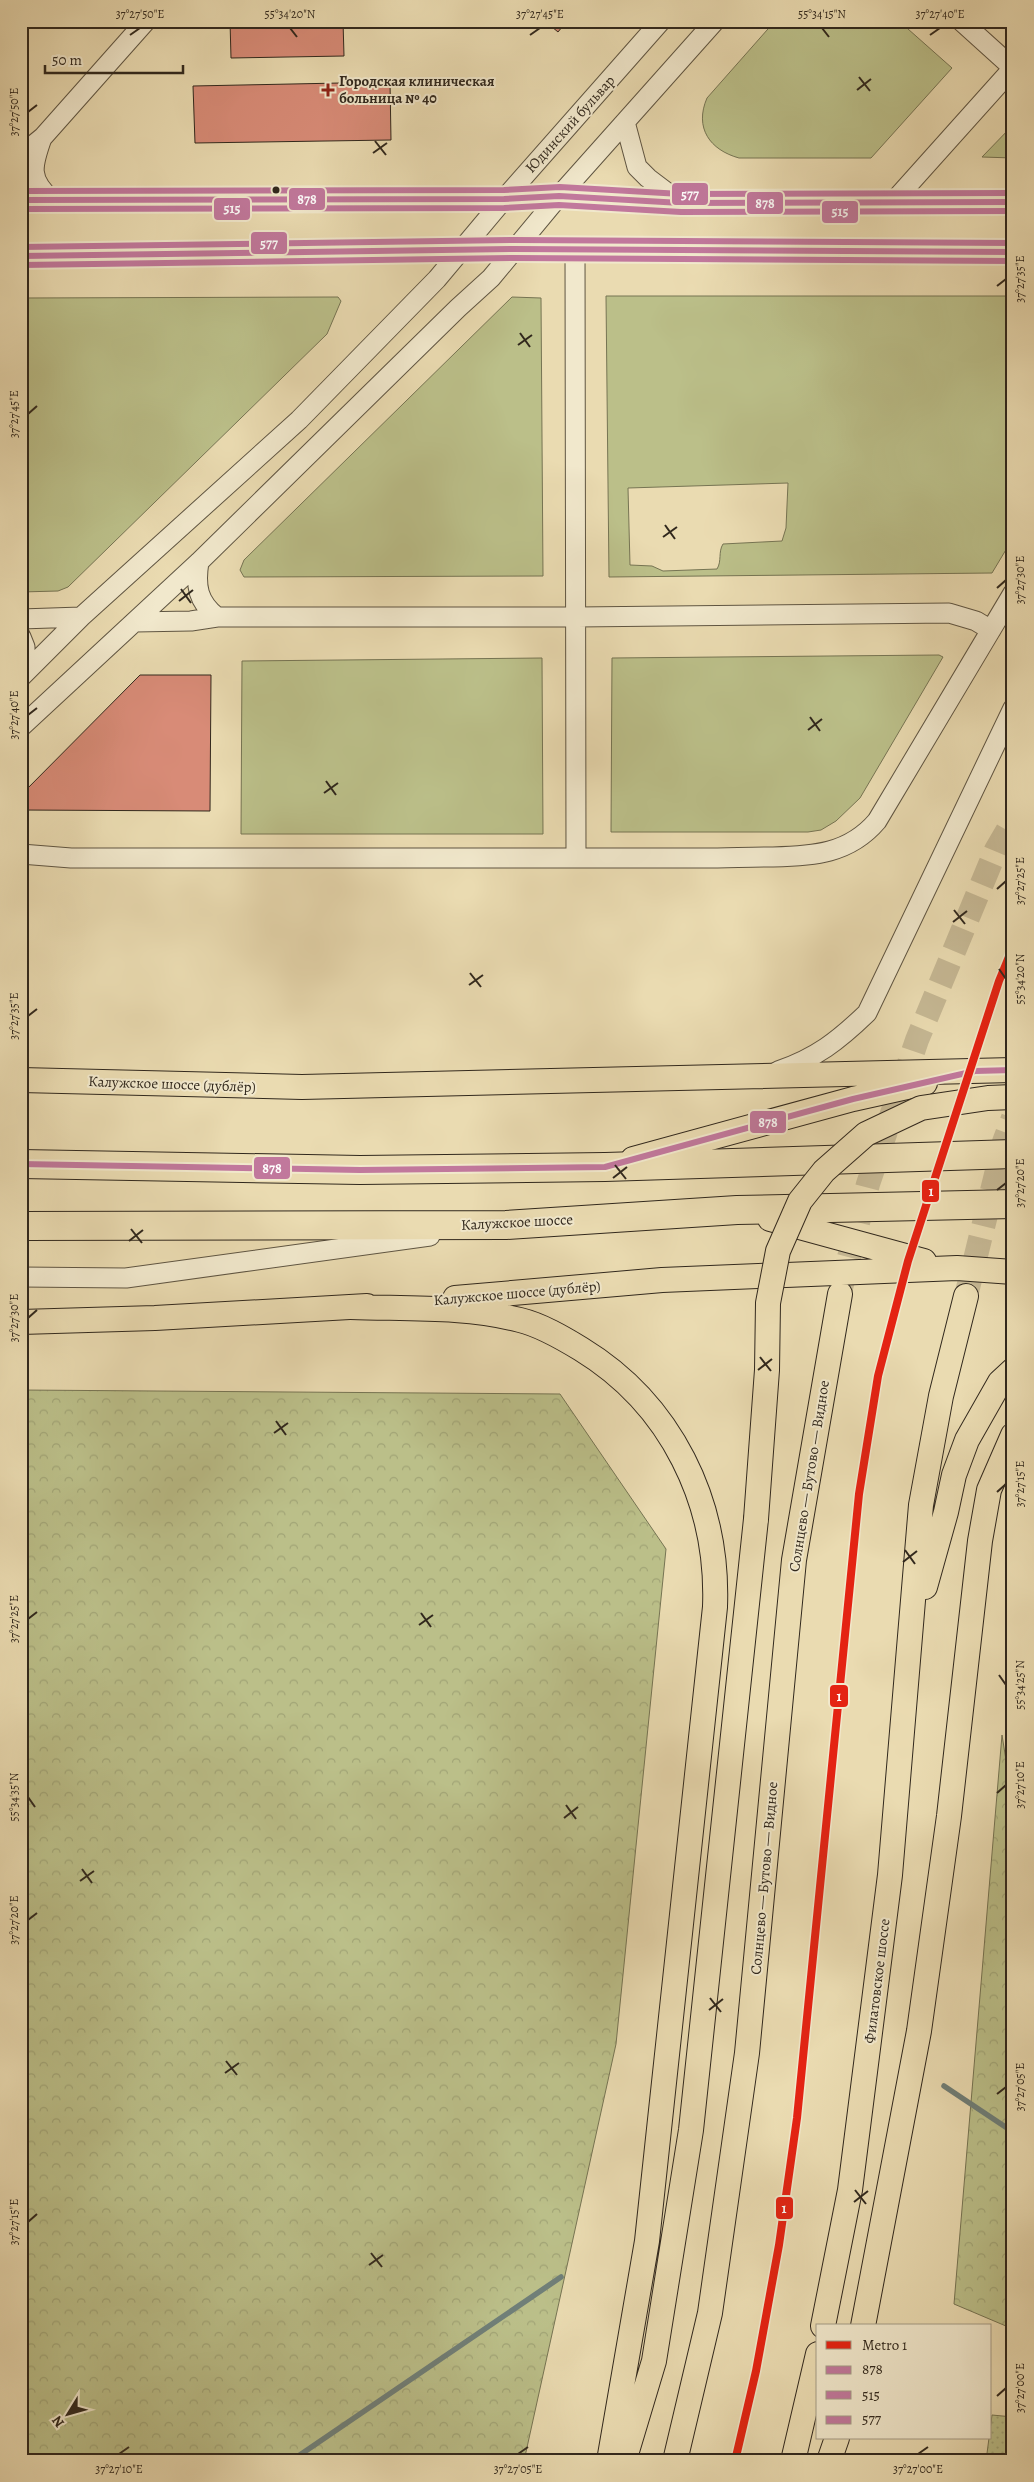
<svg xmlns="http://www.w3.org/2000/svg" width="1034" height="2482" viewBox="0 0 1034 2482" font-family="Alegreya,serif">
  <defs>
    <pattern id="forest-crowns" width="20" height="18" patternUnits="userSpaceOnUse" patternTransform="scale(1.25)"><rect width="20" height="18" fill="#bbbf89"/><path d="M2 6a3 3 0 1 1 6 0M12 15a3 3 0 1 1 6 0" fill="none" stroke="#a1a476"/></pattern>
    <pattern id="park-dots" width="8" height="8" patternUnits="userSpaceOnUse" patternTransform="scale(1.25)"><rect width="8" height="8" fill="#bbbf89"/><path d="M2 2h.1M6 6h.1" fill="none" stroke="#a1a476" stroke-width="1.8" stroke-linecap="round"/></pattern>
  </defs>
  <rect width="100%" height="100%" fill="#eadbb1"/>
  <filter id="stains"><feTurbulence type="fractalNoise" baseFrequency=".004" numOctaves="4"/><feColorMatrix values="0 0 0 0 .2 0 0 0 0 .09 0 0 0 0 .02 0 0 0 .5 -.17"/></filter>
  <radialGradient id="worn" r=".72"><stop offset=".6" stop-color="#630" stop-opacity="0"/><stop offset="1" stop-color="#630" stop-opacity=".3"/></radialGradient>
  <path fill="#bbbf89" stroke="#767453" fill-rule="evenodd" d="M775,21h124l53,47 -81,90h-132c-29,-8 -45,-30 -32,-60z
    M1013,125v33l-31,-1z
    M606,296h407v242l-21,35 -383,4zM788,483l-2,45 -4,13 -59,3c-5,8 -1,17 -6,25l-54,2 -11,-5 -22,-1 -2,-77z
    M338,297l3,4 -14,33 -259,253 -10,4 -37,1v-294z
    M512,297l29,1 2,278 -299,1 -4,-7 4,-10z
    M939,655l4,2 -83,141 -24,23 -15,9 -13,2h-197l1,-174z
    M542,658l1,176h-302l1,-173z"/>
  <path fill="url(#forest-crowns)" stroke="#767453" d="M21,1390l539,4 106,155 -50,495 -92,417h-503z
    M1002,1735l11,69v525l-59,-25z"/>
  <path fill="url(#park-dots)" stroke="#767453" d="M992,2415l21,2v44h-27z"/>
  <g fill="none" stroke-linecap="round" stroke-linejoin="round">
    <path stroke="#707f78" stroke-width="5.5" d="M944,2086l69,46
      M291,2461l270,-184"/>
  </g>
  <path fill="#d88b77" stroke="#31281d" d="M230,21h113l1,35 -113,2z
    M545,21h22l-9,11z
    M390,82l1,58 -196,3 -2,-57z
    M140,675h71l-1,136 -189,-1v-15z"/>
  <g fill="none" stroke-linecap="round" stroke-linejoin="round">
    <path stroke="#c5b793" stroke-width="24" stroke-dasharray="24 12" stroke-linecap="butt" d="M840,1292l28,-108 49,-144 79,-190 17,-29
      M966,1296l38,-154 9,-24"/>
    <defs>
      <path id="minor" d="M961,21l52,47
        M625,122l12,45 11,11 33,25
        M42,138c-10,28 -14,41 10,62
        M21,155l22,-18 103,-116
        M21,200l483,-1 55,-3 122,7 332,-1
        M893,202l120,-134
        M575,249l1,609
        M21,256l439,-5 55,-2 498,3
        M199,562c-4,24 -1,40 18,55
        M21,619l60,-2
        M135,622l56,-1 26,-4h360l372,-4 27,8 15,9
        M21,637l4,10v26
        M21,677l60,-60 218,-197 138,-141 67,-80 157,-178
        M21,727l178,-165 259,-254 33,-30 68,-82 156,-175
        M21,854l50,4h632c23,0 47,-1 70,-1 40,-1 76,-3 104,-36l136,-228
        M778,1071c38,-13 60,-30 89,-58l146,-305
        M21,1277l105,1 304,-42"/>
      <path id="major" d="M21,1080l281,7 711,-17
        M633,1159l220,-60 72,-16
        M770,1219l154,42
        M455,1298l207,-18 295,-12 56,4
        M351,1307c56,2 114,-1 169,13 21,5 43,18 61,29 90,55 138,153 134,258l-68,634 -38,220
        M21,1322l134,-4 212,-12
        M925,1587l21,-75 8,-37 13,-35 33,-58 13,-12
        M823,2326l27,-136 40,-315 31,-370 20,-109 25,-100
        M863,2326l56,-295 30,-215 31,-275 9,-51 24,-55
        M624,2461l30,-100 37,-231 65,-611
        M675,2461l35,-148 37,-260 47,-493 46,-266
        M793,2461l25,-107
        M829,2461l8,-23"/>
      <path id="highway" d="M21,1164l339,6 245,-3 408,-13
        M21,1226l485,-1 231,-15 276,-6"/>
    </defs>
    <use href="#minor" stroke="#5f5542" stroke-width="21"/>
    <use href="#major" stroke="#31281d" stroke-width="26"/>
    <use href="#highway" stroke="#31281d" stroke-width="30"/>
    <use href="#minor" stroke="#f1e8cc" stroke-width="19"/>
    <use href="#major" stroke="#eadbb1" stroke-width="24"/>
    <use href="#highway" stroke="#eadbb1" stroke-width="28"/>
    <defs>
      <path id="major-bridge" d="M756,1519l11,-149 1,-67 10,-52 22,-50 24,-30 42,-37 55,-26 67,-10 25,-1"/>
    </defs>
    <use href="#major-bridge" stroke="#31281d" stroke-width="26" stroke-linecap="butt"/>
    <use href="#major-bridge" stroke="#eadbb1" stroke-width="24"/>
    <defs>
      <path id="bus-1" d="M21,200l483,-1 55,-3 122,7 332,-1
        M21,256l494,-7 498,3
        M21,1164l339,6 245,-3 248,-68 122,-28 38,-1"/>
      <path id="bus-2" d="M21,209l483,-1 55,-3 122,7 332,-1
        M21,265l494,-7 498,3"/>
      <path id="bus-3" d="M21,191l483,-1 56,-3 121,7 332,-1
        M21,247l494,-7 498,3"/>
    </defs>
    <use href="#bus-1" stroke="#f1e8cc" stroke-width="10"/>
    <use href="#bus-2" stroke="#f1e8cc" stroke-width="10"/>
    <use href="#bus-3" stroke="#f1e8cc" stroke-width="10"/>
    <use href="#bus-1" stroke="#c1789c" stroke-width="6"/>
    <use href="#bus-2" stroke="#c1789c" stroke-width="6"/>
    <use href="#bus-3" stroke="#c1789c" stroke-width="6"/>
    <defs>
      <path id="metro-1" d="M735,2461l21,-90 23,-126 18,-127 62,-624 19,-118 30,-115 91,-280 14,-34"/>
    </defs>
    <use href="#metro-1" stroke="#f1e8cc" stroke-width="11"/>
    <use href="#metro-1" stroke="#e42313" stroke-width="8"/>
  </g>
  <path fill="none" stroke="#31281d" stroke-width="2" d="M290,28l7,9M822,28l7,9M130,35l10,-7M530,35l10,-7M930,35l10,-7M859,77l11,14M857,90l14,-11M28,112l9,-7M375,141l11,14M373,153l14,-10M997,286l9,-7M520,333l10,14M518,345l14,-10M28,414l9,-8M665,525l10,14M663,537l14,-10M997,588l9,-8M181,589l10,14M179,601l14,-11M28,715l9,-7M810,717l10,14M808,730l14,-11M326,781l10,14M324,793l14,-10M997,889l9,-8M954,910l11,14M953,922l14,-11M999,969l7,10M470,973l11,14M469,985l14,-10M28,1016l9,-7M615,1165l11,14M613,1178l14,-11M997,1190l9,-7M131,1229l11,14M129,1241l14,-11M28,1318l9,-8M760,1357l11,14M758,1370l14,-11M276,1421l10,14M274,1433l14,-10M997,1492l9,-8M905,1550l10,14M903,1562l14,-11M421,1613l10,14M28,1619l9,-7M419,1625l14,-10M999,1675l7,10M997,1793l9,-8M28,1797l7,10M566,1805l10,14M564,1818l14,-11M82,1869l10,14M80,1881l14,-10M28,1920l9,-7M710,1998l11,14M709,2010l14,-11M226,2061l11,14M225,2073l14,-10M997,2094l9,-7M855,2190l11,14M854,2202l14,-11M28,2222l9,-8M371,2253l11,14M369,2265l14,-10M997,2396l9,-8M119,2454l10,-7M518,2454l10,-7M918,2454l10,-7"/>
  <path fill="#8f2418" stroke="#f1e8cc" stroke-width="2" d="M325.5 82.5h5v5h5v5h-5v5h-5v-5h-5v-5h5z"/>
  <circle fill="#31281d" stroke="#f1e8cc" stroke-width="2" cx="276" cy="190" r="4.5"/>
  <g text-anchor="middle" stroke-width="4" stroke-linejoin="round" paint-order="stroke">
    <g font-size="15" font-weight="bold" fill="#31281d" stroke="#f1e8cc" text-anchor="start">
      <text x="339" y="86">Городская клиническая<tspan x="339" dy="17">больница № 40</tspan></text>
    </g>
    <g font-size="15" fill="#31281d" stroke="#f1e8cc">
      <text transform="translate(570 124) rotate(-48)" y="5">Юдинский бульвар</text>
      <text transform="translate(172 1084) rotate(2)" y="5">Калужское шоссе (дублёр)</text>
      <text transform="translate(517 1222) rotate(-3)" y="5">Калужское шоссе</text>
      <text transform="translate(517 1293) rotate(-5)" y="5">Калужское шоссе (дублёр)</text>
      <text transform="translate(809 1476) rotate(-81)" y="5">Солнцево — Бутово — Видное</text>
      <text transform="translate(764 1878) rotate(-85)" y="5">Солнцево — Бутово — Видное</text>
      <text transform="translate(877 1981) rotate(-83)" y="5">Филатовское шоссе</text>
    </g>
  </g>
  <g stroke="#f1e8cc" stroke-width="2">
    <rect x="671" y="182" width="38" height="24" rx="5" fill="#c1789c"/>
    <rect x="288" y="187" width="38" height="24" rx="5" fill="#c1789c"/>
    <rect x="746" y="191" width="38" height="24" rx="5" fill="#c1789c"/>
    <rect x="213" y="197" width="38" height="24" rx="5" fill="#c1789c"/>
    <rect x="821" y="200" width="38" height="24" rx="5" fill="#c1789c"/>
    <rect x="250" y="231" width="38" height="24" rx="5" fill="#c1789c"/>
    <rect x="749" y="1110" width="38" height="24" rx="5" fill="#c1789c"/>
    <rect x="253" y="1156" width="38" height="24" rx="5" fill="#c1789c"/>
    <rect x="921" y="1179" width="19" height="24" rx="5" fill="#e42313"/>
    <rect x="829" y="1684" width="20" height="24" rx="5" fill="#e42313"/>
    <rect x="775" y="2196" width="19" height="24" rx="5" fill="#e42313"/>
  </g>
  <g font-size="14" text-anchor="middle" font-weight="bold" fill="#fff">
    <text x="690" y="199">577</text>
    <text x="307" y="204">878</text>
    <text x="765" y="208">878</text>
    <text x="232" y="213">515</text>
    <text x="840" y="216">515</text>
    <text x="269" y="248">577</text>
    <text x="768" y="1127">878</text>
    <text x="272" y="1173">878</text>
    <text x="931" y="1196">1</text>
    <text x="839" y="1701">1</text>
    <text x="784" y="2213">1</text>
  </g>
  <rect width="1034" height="2482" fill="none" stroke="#eadbb1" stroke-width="55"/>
  <rect x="816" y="2324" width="175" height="115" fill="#f1e8cc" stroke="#a49b86"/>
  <rect x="826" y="2341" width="25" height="8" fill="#e42313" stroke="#a49b86"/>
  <text x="862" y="2350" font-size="15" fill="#31281d">Metro 1</text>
  <rect x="826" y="2366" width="25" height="8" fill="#c1789c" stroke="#a49b86"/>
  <text x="862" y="2374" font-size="15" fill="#31281d">878</text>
  <rect x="826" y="2391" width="25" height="8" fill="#c1789c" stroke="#a49b86"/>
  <text x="862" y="2400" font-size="15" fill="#31281d">515</text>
  <rect x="826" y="2416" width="25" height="8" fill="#c1789c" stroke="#a49b86"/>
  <text x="862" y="2424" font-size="15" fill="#31281d">577</text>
  <g transform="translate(68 2414) rotate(233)" stroke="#f1e8cc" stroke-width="4" paint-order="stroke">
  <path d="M0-4L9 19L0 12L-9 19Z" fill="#31281d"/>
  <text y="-8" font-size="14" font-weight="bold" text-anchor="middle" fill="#31281d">N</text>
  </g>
  <path d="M45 65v8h138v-8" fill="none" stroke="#31281d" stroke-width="2.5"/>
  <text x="52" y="65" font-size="15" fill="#31281d" stroke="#f1e8cc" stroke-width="4" paint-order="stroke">50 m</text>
  <rect x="28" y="28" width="978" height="2426" fill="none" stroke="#31281d" stroke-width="2"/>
  <g font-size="12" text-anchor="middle" fill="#31281d">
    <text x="140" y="18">37°27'50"E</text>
    <text x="290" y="18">55°34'20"N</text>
    <text x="540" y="18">37°27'45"E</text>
    <text x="822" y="18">55°34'15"N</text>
    <text x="940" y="18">37°27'40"E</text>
    <text transform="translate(14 112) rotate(-90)" y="4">37°27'50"E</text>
    <text transform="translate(1020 279) rotate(-90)" y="4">37°27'35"E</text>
    <text transform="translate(14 414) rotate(-90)" y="4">37°27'45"E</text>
    <text transform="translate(1020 580) rotate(-90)" y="4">37°27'30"E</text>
    <text transform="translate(14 715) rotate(-90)" y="4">37°27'40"E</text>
    <text transform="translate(1020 881) rotate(-90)" y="4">37°27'25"E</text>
    <text transform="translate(1020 979) rotate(-90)" y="4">55°34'20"N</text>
    <text transform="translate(14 1016) rotate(-90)" y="4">37°27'35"E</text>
    <text transform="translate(1020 1183) rotate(-90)" y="4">37°27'20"E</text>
    <text transform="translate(14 1318) rotate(-90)" y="4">37°27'30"E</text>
    <text transform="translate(1020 1484) rotate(-90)" y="4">37°27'15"E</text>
    <text transform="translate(14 1619) rotate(-90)" y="4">37°27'25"E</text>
    <text transform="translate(1020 1685) rotate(-90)" y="4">55°34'25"N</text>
    <text transform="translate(1020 1785) rotate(-90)" y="4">37°27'10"E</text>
    <text transform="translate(14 1797) rotate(-90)" y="4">55°34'35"N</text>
    <text transform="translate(14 1920) rotate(-90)" y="4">37°27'20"E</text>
    <text transform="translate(1020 2087) rotate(-90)" y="4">37°27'05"E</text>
    <text transform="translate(14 2222) rotate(-90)" y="4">37°27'15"E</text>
    <text transform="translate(1020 2388) rotate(-90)" y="4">37°27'00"E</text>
    <text x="119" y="2473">37°27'10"E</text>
    <text x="518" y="2473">37°27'05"E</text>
    <text x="918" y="2473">37°27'00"E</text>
  </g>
  <rect width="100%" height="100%" filter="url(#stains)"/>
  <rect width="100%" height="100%" fill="url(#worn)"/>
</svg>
